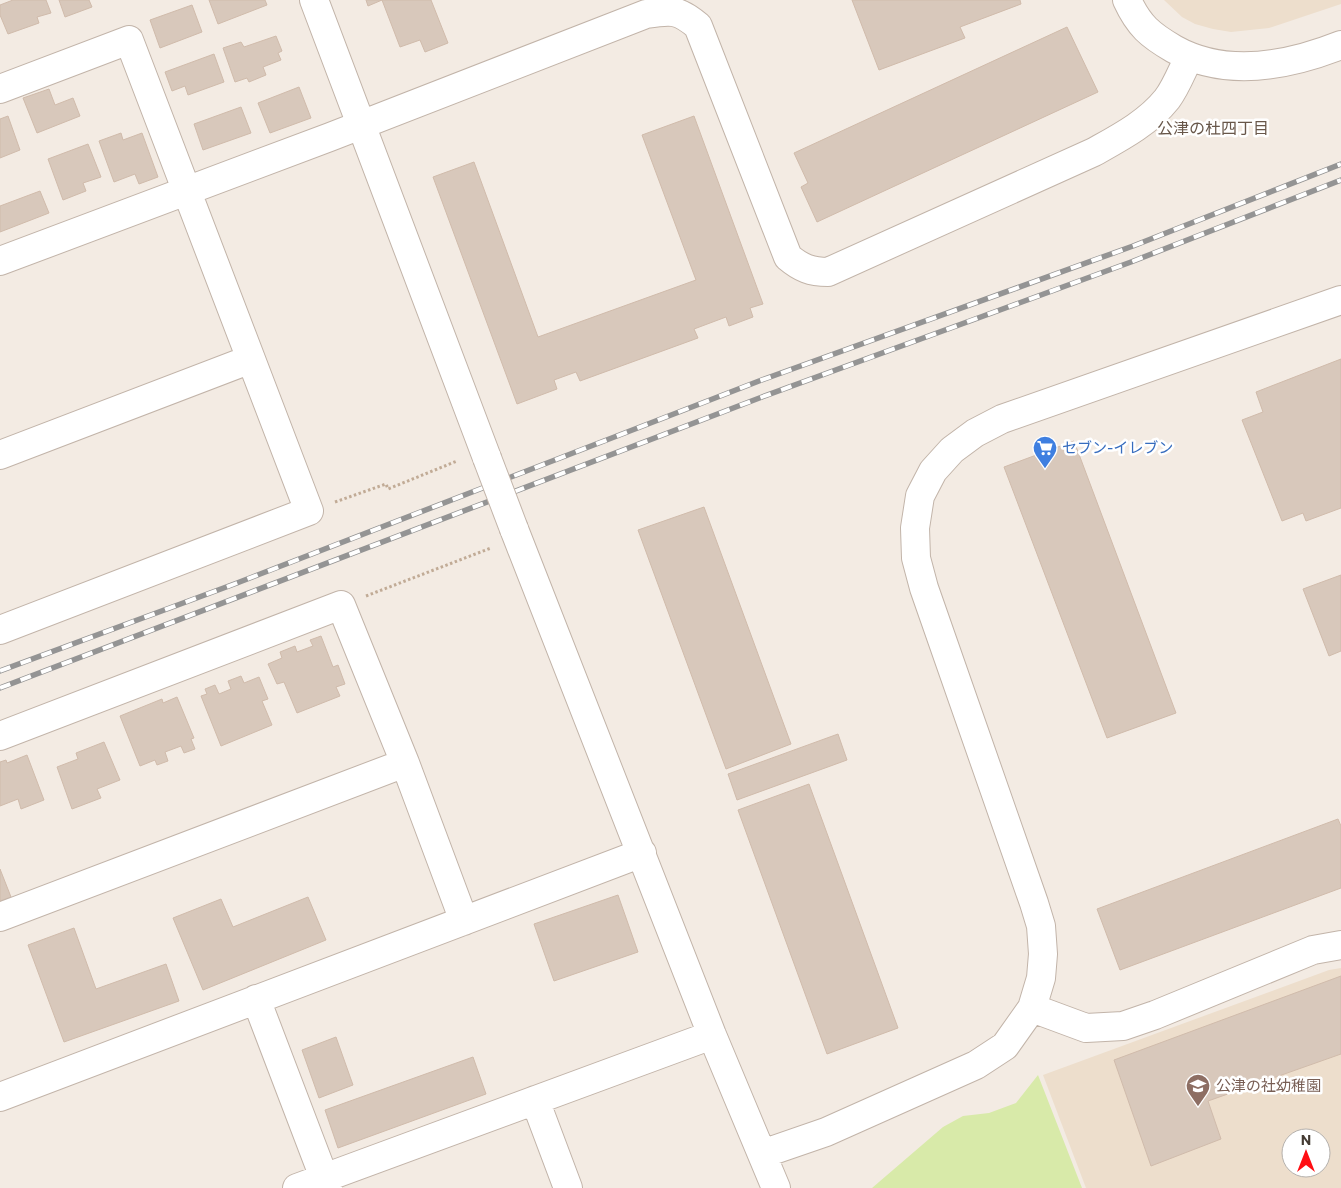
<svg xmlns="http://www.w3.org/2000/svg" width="1341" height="1188" viewBox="0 0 1341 1188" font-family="Commissioner,'Noto Sans JP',sans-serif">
  <rect width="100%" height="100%" fill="#f3ebe3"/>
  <path fill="#eddecc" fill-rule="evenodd" d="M1164,0h177v4l-72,24 -38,4 -18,-3 -18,-5 -13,-7z
    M1341,968v220h-255l-43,-113 286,-105zM1291,1138h30v30h-30z"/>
  <path fill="#d8eaa9" d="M1038,1075l44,113h-210l71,-61 20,-11 26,-3 27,-10z"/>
  <path fill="#d8c8bb" stroke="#d0bbab" d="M13,0h33l5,13 -14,4 2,6 -31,11 -8,-19v-10z
    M59,0h30l3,7 -27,10z
    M209,0h56l2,5 -49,19z
    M366,0h65l17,43 -23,9 -5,-12 -20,7 -18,-47 -14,6z
    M852,0h168l1,4 -61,23 5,11 -86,32z
    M192,5l10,27 -42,16 -10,-28z
    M1067,27l31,65 -281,130 -16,-35 7,-4 -14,-30z
    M276,36l6,15 -4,2 3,7 -18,7 3,8 -17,7 -2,-4 -12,4 -12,-34 18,-6 3,5z
    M214,54l10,28 -36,13 -3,-9 -13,5 -7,-19z
    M299,87l12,31 -41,15 -12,-30z
    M49,89l6,16 18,-7 7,18 -43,17 -14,-35z
    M241,107l10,26 -48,17 -9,-26z
    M8,116l12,34 -20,8v-39z
    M694,116l69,188 -13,4 3,9 -24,9 -3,-9 -32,12 4,9 -118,43 -4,-9 -22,8 3,9 -40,15 -84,-227 41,-15 64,175 158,-57 -54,-145z
    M121,133l2,7 19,-7 16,44 -19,7 -4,-10 -21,8 -15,-41z
    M88,144l13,33 -18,6 3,8 -23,9 -15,-41z
    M40,191l9,22 -49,19v-26z
    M1341,359v149l-35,13 -3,-8 -21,8 -40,-101 21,-8 -7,-20z
    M1074,441l102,272 -69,25 -103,-271z
    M704,507l87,237 -65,25 -88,-239z
    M1341,575v76l-12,5 -26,-67z
    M321,636l12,31 5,-2 7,19 -9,3 4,9 -43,17 -13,-31 -7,2 -9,-20 14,-6 -2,-6 15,-6 2,6 16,-6 -3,-6z
    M241,676l3,7 15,-6 9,22 -6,2 10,24 -51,21 -20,-50 6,-2 -2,-5 10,-4 4,9 12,-5 -3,-8z
    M177,697l17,41 -3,1 4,10 -11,4 -3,-7 -16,6 3,9 -11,4 -2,-5 -15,6 -20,-50 42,-17 1,4z
    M838,734l9,26 -110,40 -9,-26z
    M104,742l16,38 -23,9 4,9 -29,11 -15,-42 21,-8 -2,-6z
    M27,755l17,45 -23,9 -3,-10 -18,7v-44l6,-2 1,3z
    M809,784l89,244 -71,26 -89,-244z
    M1338,819l3,7v62l-221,82 -23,-61z
    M0,869l11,28 -11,4z
    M618,895l20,57 -84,29 -20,-57z
    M308,897l18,43 -123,50 -30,-72 48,-19 12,28z
    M74,928l22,61 70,-25 13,37 -115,41 -36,-97z
    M1341,976v78l-133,47 13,38 -70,27 -37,-106z
    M336,1037l17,48 -34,13 -17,-48z
    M473,1057l13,37 -148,54 -13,-38z"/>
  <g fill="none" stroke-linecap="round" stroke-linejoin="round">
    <defs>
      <path id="minor" d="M314,0l173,458
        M1127,0c12,26 23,35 47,49 52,29 114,17 167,-4
        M0,89l129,-49 180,471 -309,119
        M0,261l330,-124 316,-123c25,-4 32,-5 52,12l90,231c13,11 23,15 40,15l266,-120c25,-14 54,-29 73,-53 9,-12 15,-28 22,-42
        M0,455l251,-96
        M514,529l198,506 64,153
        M0,736l341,-131 64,158
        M0,917l405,-154 59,158
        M256,999l72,189
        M1032,1008l54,20 37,-2 32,-11 158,-65 28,-5
        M0,1097l642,-244
        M535,1100l33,88
        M762,1154l64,-22 150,-67 29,-19 27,-38 9,-30 2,-24 -2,-28 -7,-23 -110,-315 -8,-30 -1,-30 5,-32 13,-25 19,-21 23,-17 27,-14 339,-119
        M297,1188l415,-153"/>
    </defs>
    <use href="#minor" stroke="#c2b4a9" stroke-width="30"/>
    <path stroke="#c1ab96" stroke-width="3" stroke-dasharray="2.5 2.5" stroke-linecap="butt" d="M335,502l51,-18 2,5 69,-28
      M366,596l125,-48"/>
    <use href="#minor" stroke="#fff" stroke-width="28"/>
    <defs>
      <path id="rail" d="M0,671l237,-88 522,-202 374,-135 208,-82
        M0,688l762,-291 369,-135 210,-82"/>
    </defs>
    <use href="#rail" stroke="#949494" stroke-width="5.5"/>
    <use href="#rail" stroke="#fff" stroke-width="4" stroke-dasharray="11" stroke-linecap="butt"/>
    <defs>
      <path id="minor-bridge" d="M487,458l27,71"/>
    </defs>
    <use href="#minor-bridge" stroke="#c2b4a9" stroke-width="30" stroke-linecap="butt"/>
    <use href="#minor-bridge" stroke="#fff" stroke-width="28"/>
  </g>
  <defs>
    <symbol id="supermarket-pin" viewBox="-11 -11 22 30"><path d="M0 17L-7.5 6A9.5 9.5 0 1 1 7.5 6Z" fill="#3f7fe0" stroke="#fff"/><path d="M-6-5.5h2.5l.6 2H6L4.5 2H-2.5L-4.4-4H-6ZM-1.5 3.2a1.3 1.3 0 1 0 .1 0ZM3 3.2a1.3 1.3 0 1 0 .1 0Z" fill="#fff"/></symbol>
    <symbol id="school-pin" viewBox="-11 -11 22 30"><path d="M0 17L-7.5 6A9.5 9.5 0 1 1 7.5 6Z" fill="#8d6e63" stroke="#fff"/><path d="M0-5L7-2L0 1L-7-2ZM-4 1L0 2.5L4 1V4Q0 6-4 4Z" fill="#fff"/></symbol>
  </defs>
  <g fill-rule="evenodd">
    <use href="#supermarket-pin" x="1031" y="434" width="28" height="38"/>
    <use href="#school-pin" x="1184" y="1072" width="28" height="38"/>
  </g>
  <g text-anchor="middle" stroke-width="5" stroke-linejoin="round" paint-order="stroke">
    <g font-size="15" fill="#366cbe" stroke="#fff" text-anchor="start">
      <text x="1062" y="453">セブン-イレブン</text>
    </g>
    <g font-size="15" fill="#785e54" stroke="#fff" text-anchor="start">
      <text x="1216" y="1091">公津の社幼稚園</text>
    </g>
    <g font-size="16" fill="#68574a" stroke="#fff">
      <text x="1213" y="134">公津の杜四丁目</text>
    </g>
  </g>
  <g transform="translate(1306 1153)"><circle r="24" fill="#ffffff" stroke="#b5b1ad"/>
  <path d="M0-4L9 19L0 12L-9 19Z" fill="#ff0e13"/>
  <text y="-8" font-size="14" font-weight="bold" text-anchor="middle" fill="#453b33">N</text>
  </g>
</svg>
